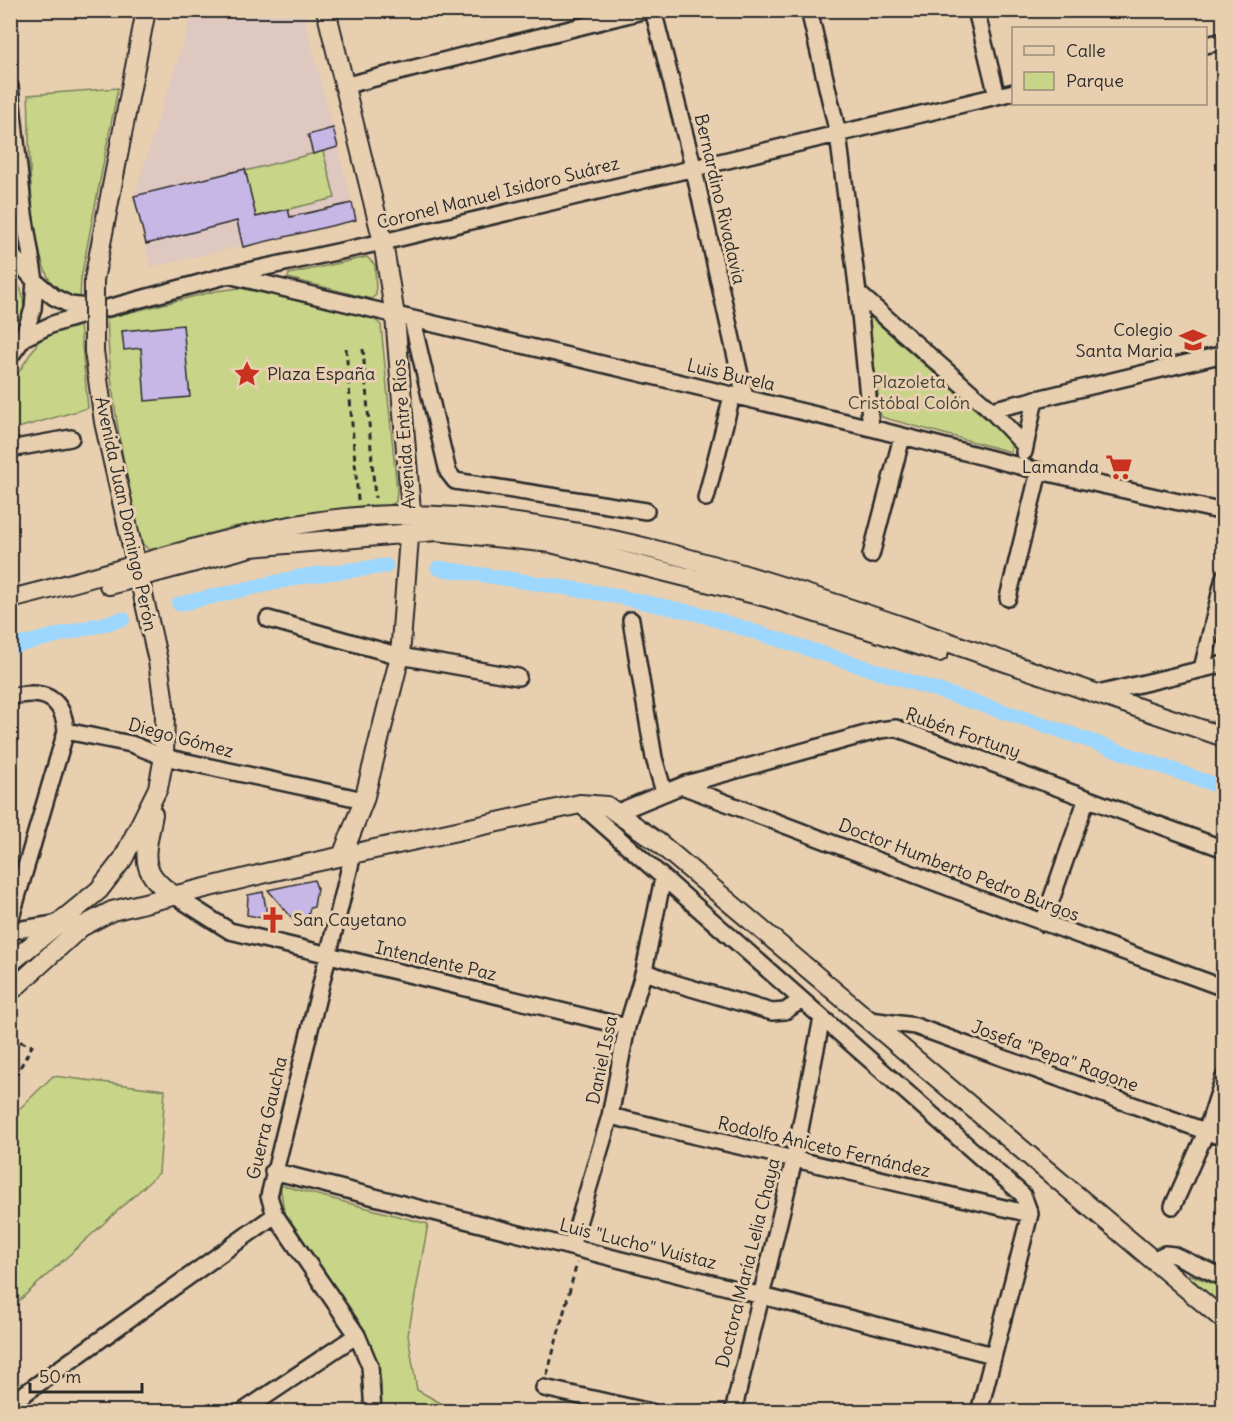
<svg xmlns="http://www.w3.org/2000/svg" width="1234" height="1422" viewBox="0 0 1234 1422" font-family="Delius,sans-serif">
  <rect width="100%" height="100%" fill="#e8cfb0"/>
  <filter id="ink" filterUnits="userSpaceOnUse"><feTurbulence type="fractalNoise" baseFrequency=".0167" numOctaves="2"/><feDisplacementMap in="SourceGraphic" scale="12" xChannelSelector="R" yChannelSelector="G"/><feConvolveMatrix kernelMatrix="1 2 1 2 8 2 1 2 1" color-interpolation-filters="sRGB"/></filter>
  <g filter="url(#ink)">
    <path fill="#dec8c0" d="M193,11h110l53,209 -205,47 -17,-71z"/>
    <path fill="#c8d488" stroke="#7a805a" stroke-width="1.5" d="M118,88l-37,190 -1,23c-4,-1 -10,-1 -14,-3 -43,-24 -35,-159 -38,-203z
      M323,151l12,47 -79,19 -11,-46z
      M367,257l8,8 1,30 -5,4 -83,-21 1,-4z
      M10,274c17,15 19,47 1,61z
      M240,288l133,30 8,7 16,165 -1,12 -10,5 -77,7 -76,13 -84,23 -8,-8c-17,-74 -32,-148 -34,-224l109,-27z
      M867,314l144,127v11l-130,-35z
      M80,326l8,82 -77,22v-46l27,-42 10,-7z
      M53,1076l112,14 -6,83 -148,135v-191z
      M280,1185l148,39 -20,111 9,55 38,21h-74v-30l-18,-53 -79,-117z
      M1189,1274l34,14v23l-34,-30z"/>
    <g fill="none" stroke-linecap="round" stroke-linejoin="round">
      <path stroke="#9dd7fe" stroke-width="15" d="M438,568l168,26 93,20 343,110 182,64
        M179,604l125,-28 82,-10
        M10,647l113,-28"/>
    </g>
    <path fill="#c7b7e7" stroke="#2b2b2b" stroke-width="1.5" d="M333,128l5,19 -25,7 -5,-19z
      M245,169l11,48 32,-8 2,8 62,-14 4,17 -113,27 -6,-26 -91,23 -12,-48z
      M183,325l7,72 -45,4 -4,-53 -17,2 -2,-19z
      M314,880l3,8 -3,19 -4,1 -3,12 -9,5 -30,-35z
      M263,892l5,27 -21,-4 1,-20z"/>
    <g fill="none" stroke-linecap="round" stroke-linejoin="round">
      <defs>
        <path id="minor" d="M653,10l40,156 52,231
          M809,10l29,124 20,159 13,135
          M976,10l21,86
          M1206,45l18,-4
          M10,86l14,128 11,67 -2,28 -11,31 -12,17
          M343,86l303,-76
          M10,253l25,28 19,16 16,8 34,4 125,-34 154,-33 631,-150
          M232,276l639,152 168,43 185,41
          M858,293l133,117 34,36
          M412,320l36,152 7,9 191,30
          M17,341l36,-17 42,-13
          M991,410l233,-56
          M10,449l61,-11
          M1024,452l11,-53
          M706,498l26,-102
          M871,555l31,-118
          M1008,598l31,-127
          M268,619l132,37 118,21
          M631,620l23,138 10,34
          M1202,669l22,-92
          M1098,694l126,-30
          M10,697c32,-8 53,-1 56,34l-56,190
          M66,731l65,13 33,13 200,43
          M682,786l273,104 269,98
          M580,804l443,391 7,19
          M618,812l68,-28 194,-54 16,-2 328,121
          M353,854l-84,342 6,19 82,120 13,31 3,46
          M175,896l55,35 397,96
          M1043,923l44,-125
          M10,931l51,-8
          M644,971l30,12 98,29 13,-1 17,-11
          M870,1020l45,6 309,112
          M610,1116l420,98
          M273,1171l720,184
          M1173,1206l33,-74 18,-55
          M571,1247l39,-131 17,-89 17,-56 19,-93
          M1153,1260l12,-6 9,1 50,23
          M544,1388l107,24
          M10,1404l265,-189
          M242,1412l115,-77
          M733,1412l61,-252 28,-142
          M979,1412l51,-198"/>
        <path id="major" d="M326,10l57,232 12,74 16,195 -11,145 -36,144 -22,56
          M94,280l52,-270
          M109,585l142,-38 185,-16 115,12 215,54 173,55
          M10,599c124,-29 255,-82 382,-84 179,-2 354,58 521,115 104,36 207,72 311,107
          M153,814c-7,40 -17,57 22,82
          M10,963l89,-73 24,-31 35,-71 6,-31 1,-45 -7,-51 -54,-239 -10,-71
          M10,992l71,-65 31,-16 158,-39 310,-68 27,2 52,37 565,477"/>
      </defs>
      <use href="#minor" stroke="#2b2b2b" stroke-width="20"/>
      <use href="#major" stroke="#2b2b2b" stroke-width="22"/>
      <path stroke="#2b2b2b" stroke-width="3" stroke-dasharray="6 4.5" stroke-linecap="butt" d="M346,348l12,152
        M363,349l12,149
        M10,1038l22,8 -16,29 -6,3
        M547,1375l30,-112
        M537,1412l3,-10"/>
      <use href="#minor" stroke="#e8cfb0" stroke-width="15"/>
      <use href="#major" stroke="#e8cfb0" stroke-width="18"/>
      <defs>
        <path id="major-bridge" d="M94,280v71"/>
      </defs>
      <use href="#major-bridge" stroke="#2b2b2b" stroke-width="22" stroke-linecap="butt"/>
      <use href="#major-bridge" stroke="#e8cfb0" stroke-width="18"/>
    </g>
  </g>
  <defs>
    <symbol id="school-bare" viewBox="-9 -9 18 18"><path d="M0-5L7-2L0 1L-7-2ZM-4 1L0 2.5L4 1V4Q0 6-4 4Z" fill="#c8321e" stroke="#e8cfb0" stroke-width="2.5" paint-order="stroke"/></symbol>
    <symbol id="sight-bare" viewBox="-9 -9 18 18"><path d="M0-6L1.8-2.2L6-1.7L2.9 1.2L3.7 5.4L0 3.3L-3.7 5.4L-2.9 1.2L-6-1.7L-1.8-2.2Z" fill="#c8321e" stroke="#e8cfb0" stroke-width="2.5" paint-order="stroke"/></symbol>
    <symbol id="supermarket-bare" viewBox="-9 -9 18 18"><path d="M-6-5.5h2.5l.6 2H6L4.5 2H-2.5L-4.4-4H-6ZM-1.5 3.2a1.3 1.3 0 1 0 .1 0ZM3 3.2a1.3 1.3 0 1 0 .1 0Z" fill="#c8321e" stroke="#e8cfb0" stroke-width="2.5" paint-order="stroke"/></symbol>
    <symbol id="church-bare" viewBox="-9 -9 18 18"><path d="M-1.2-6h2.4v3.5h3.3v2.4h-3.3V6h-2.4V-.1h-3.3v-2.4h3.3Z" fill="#c8321e" stroke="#e8cfb0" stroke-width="2.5" paint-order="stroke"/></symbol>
  </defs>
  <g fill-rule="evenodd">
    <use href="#school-bare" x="1174" y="321" width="38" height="38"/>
    <use href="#sight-bare" x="228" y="355" width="38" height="38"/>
    <use href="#supermarket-bare" x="1100" y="448" width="38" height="38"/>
    <use href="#church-bare" x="254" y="901" width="38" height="38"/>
  </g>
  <g text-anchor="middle" stroke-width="6" stroke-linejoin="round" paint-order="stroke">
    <g font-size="18" fill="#2b2b2b" stroke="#e8cfb0">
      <text transform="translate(498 193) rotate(-14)" y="6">Coronel Manuel Isidoro Suárez</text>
      <text transform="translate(720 199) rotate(77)" y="6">Bernardino Rivadavia</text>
      <text transform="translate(731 375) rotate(13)" y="6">Luis Burela</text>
      <text transform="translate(404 434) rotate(-94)" y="6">Avenida Entre Ríos</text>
      <text transform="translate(126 514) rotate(78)" y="6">Avenida Juan Domingo Perón</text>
      <text transform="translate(963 733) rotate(19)" y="6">Rubén Fortuny</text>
      <text transform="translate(181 738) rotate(15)" y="6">Diego Gómez</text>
      <text transform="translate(959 870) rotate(21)" y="6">Doctor Humberto Pedro Burgos</text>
      <text transform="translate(436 961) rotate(13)" y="6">Intendente Paz</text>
      <text transform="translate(1055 1056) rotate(20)" y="6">Josefa "Pepa" Ragone</text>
      <text transform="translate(602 1060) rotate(-78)" y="6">Daniel Issa</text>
      <text transform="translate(267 1118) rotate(-77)" y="6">Guerra Gaucha</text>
      <text transform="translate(824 1147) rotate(13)" y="6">Rodolfo Aniceto Fernández</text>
      <text transform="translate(638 1244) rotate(14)" y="6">Luis "Lucho" Vuistaz</text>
      <text transform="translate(748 1263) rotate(-76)" y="6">Doctora María Lelia Chaya</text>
    </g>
    <g font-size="18" fill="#2b2b2b" stroke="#e8cfb0" text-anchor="end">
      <text x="1173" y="336">Colegio<tspan x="1173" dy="21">Santa Maria</tspan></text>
      <text x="267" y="380" text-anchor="start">Plaza España</text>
      <text x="1099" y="473">Lamanda</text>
      <text x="293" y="926" text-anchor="start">San Cayetano</text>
    </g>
    <g font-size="18" fill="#434439" stroke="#e8cfb0">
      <text x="909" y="388">Plazoleta<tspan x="909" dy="21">Cristóbal Colón</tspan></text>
    </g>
  </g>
  <rect width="1234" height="1422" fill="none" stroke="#e8cfb0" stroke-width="36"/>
  <rect x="18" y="18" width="1198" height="1386" fill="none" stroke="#2b2b2b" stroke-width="2" filter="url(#ink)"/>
  <rect x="1012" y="27" width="195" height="78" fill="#e8cfb0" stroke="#9c8d7b" stroke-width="1.5"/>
  <rect x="1024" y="46" width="30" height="9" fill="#e8cfb0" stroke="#9c8d7b" stroke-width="1.5"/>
  <text x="1066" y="57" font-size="18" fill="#2b2b2b">Calle</text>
  <rect x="1024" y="72" width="30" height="18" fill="#c8d488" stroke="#9c8d7b" stroke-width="1.5"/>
  <text x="1066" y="87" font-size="18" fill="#2b2b2b">Parque</text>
  <path d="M30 1383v9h112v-9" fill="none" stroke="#2b2b2b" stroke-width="3"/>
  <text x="39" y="1383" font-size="18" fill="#2b2b2b" stroke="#e8cfb0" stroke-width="4.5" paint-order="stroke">50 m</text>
</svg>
